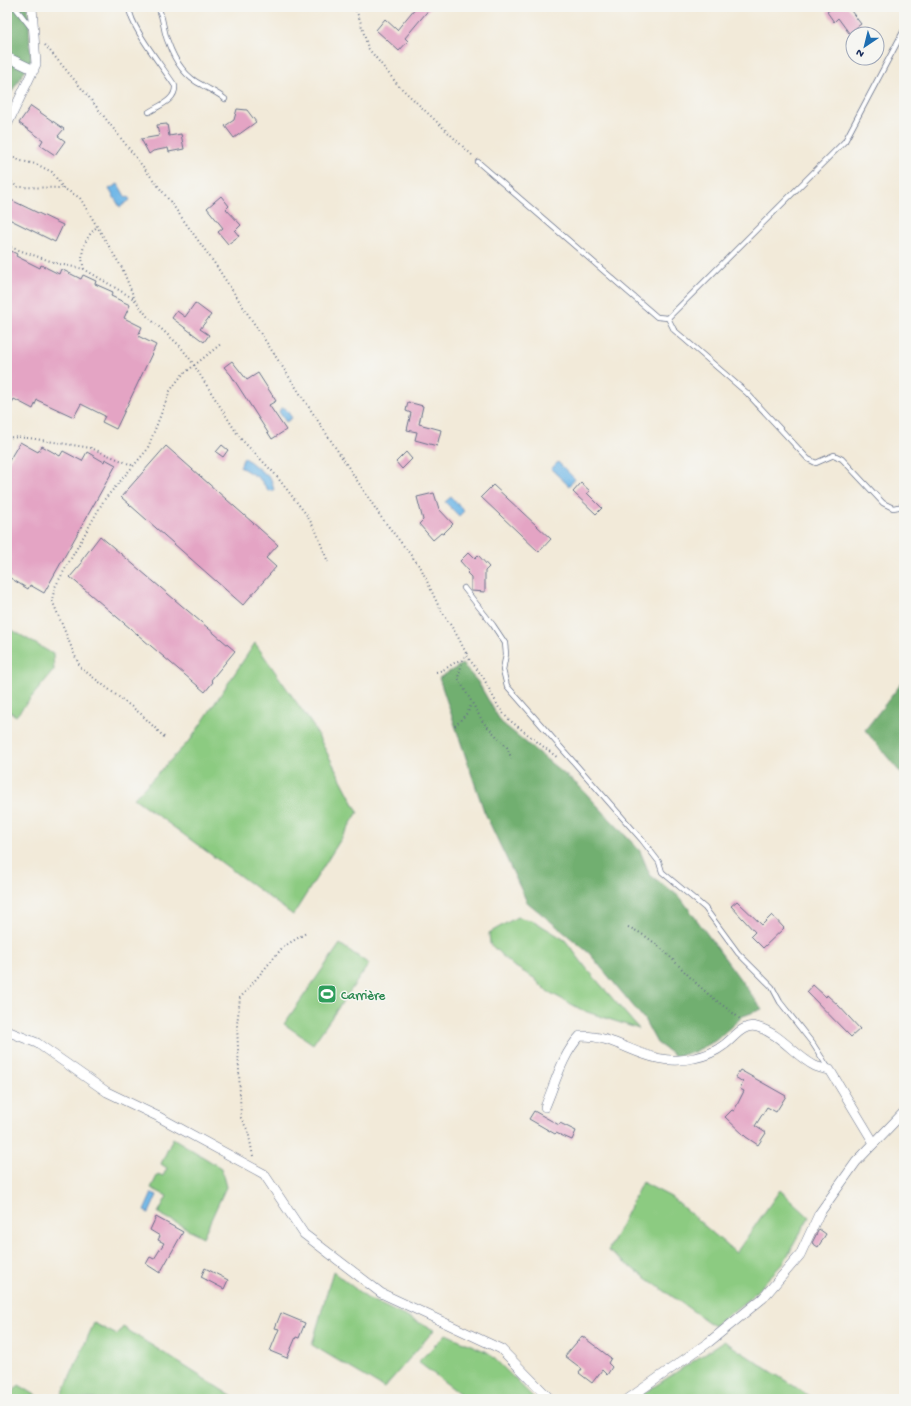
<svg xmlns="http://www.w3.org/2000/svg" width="911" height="1406" viewBox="0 0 911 1406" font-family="'Gochi Hand',sans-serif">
  <rect width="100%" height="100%" fill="#f6f6f2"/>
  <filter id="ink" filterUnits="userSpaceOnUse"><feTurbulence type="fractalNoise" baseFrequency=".025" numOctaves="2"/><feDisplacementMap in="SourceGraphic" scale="8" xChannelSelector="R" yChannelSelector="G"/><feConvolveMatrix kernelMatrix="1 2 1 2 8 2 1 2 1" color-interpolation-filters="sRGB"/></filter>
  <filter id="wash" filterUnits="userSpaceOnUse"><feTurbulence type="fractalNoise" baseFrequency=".012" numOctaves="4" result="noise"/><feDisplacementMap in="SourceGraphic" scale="16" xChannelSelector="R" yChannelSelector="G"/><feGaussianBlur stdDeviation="0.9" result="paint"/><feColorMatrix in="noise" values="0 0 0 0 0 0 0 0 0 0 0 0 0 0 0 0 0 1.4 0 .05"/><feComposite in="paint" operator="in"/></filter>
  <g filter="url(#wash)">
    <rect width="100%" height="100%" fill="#f2ead9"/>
    <path fill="#8ccb81" stroke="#547d70" d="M7,627l46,27 1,16 -38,46 -9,-6z
      M255,643l58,83 45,86 -65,103 -159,-117 57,-59z
      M517,917l17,4 31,19 22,29 52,60 -55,-18 -39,-21 -11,-12 -22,-13 -22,-21 -1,-11z
      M340,944l29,20 -56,80 -29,-20z
      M173,1138l48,30 5,19 -23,50 -45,-24 9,-17 -16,-8 7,-14 5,2 4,-8 -6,-4z
      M642,1182l29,15 65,56 44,-63 29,27 -25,45 -34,36 -36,28 -106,-75z
      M333,1271l34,27 67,32 -50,58 -72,-43z
      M94,1323l23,12 6,-8 113,72h-173l-2,-2z
      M446,1334l43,19 46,46h-68l-49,-37z
      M724,1341l90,58h-179z
      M19,1385l23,14h-35v-3l2,1z"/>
    <path fill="#71af6f" stroke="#466f66" d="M7,7h21l3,54 -24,38z
      M462,664l16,18 23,40 79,65 60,64 10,24 30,22 82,112 -19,7 -28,25 -21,11 -19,4 -18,-13 -13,-24 -55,-66 -62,-51 -43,-91 -45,-133z
      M904,680v97l-39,-47z"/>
    <path fill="#70b7e7" stroke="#4673a2" d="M118,184l8,14 2,-1 2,3 -10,7 -11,-18z
      M281,408h4l7,10 -6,4 -7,-10z
      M244,457l27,22 3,11 -5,1 -10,-13 -19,-11z
      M558,462l17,17 -6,7 -18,-17z
      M451,497l13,14 -5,5 -14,-14z
      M152,1193l5,2 -8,18 -5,-2z"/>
    <g id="blocks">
      <path fill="#e4a4c4" d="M416,7h15l-26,31 3,3 -9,10 -23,-21 9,-11 12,11z
        M833,7h15l13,17 -12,9 -11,-15 -4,4 -7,-10z
        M31,106l33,23 -6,7 7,5 -10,14 -15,-10 3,-5 -24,-17z
        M237,109l10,1 9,12 -22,16 -9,-12 9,-6z
        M167,124l2,12 12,-2 3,15 -15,3 -1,-4 -15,3 -4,3 -8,-15 18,-3 -2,-11z
        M221,196l8,10 -3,3 15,16 -6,6 4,5 -11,8 -10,-12 5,-4 -16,-20z
        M7,198l56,27 -8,17 -48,-24z
        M7,249l10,5 -1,2 24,12 1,-3 18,9 2,-5 20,10 2,-4 13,6 -1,3 18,8 -2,4 19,9 -6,13 18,9 -4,9 18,9 -40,84 -14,-7 3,-6 -24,-12 -7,13 -37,-17 -4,9 -19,-10 -7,14z
        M195,303l16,12 -11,14 9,6 -5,7 -32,-24 5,-7 8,6z
        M232,361l15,19 11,-7 18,28 -7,4 17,25 -14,9 -41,-64 -7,-8z
        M408,402l15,4 -4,18 22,6 -4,16 -22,-6 2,-8 -10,-2 4,-17 -5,-2z
        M20,442l18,10 4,-6 18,10 3,-5 19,10 5,-9 17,10 1,-3 11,6 -72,128 -14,-8 -2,4 -21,-13v-112z
        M222,445l6,5 -5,7 -7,-5z
        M166,446l112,99 -12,13 10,9 -33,38 -122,-108z
        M406,452l6,7 -10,10 -6,-7z
        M581,483l9,8 -3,2 15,15 -6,6 -23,-22z
        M493,485l58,54 -12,13 -58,-55z
        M434,493l5,16 14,15 -10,10 -2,-1 -8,7 -14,-16 4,-4 -6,-23z
        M100,536l135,115 -24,29 2,2 -8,10 -135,-115 12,-14 -1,-2z
        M469,552l6,6 3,-3 11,12 -4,4v21l-14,-1v-14l-4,-4 2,-2 -9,-10z
        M737,901l25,24 10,-10 12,13 -21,20 -12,-12 4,-4 -24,-26z
        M813,985l13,12 1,-2 11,10 22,24 -9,8 -44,-45z
        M740,1070l46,26 -10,16 -9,-5 -12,19 11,7 -8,12 -12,-8 -21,-20 7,-7 2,1 10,-20 -4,-2 3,-7 -8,-5z
        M534,1111l25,14 1,-2 16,8 -4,9 -16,-7 -1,1 -26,-15z
        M156,1217l27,15 -23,41 -14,-9 4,-7 4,2 10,-16 -6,-3 2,-4 -10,-6z
        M819,1229l7,5 -8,13 -6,-4z
        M205,1268l23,12 -4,9 -23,-12z
        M281,1313l24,10 -6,15 -3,-1 -9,21 -17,-7 9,-22 -4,-1z
        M582,1336l29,22 -3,5 4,4 -5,8 -5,-5 -10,13 -13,-10 3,-4 -17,-13z"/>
    </g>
  </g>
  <g filter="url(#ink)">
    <use href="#blocks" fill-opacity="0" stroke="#667089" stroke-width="1"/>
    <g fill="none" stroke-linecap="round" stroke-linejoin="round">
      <defs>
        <path id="service" d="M15,7l17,22
          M129,7c1,20 34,60 46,79 1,14 -15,19 -26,26
          M158,7c6,12 5,24 10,35 6,17 17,35 34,43 8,5 16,8 23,14
          M478,162l179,155 11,1 177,-177 59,-111
          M668,318l6,12 73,63 61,66 8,4 18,-8 8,4 41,44 10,5 11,-2
          M464,588l29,37 12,18 1,11 -3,16 4,16 135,154 17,22 3,10 43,36 33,45 34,34 8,15 33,42 16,25"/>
        <path id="minor" d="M7,57l27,13
          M7,125l29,-61 -4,-57
          M7,1031l30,12 70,49 50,24 107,58 40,60 77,59 120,56 49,50
          M545,1107c10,-23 17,-52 35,-71 42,-1 66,33 114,22 11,-2 21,-6 30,-13 10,-7 19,-22 33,-18 23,6 38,29 58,39 5,2 10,3 15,4l44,73
          M628,1399l81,-57 54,-44 37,-43 19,-41 37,-52 48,-50"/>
      </defs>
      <use href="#service" stroke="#667089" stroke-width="6"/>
      <use href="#minor" stroke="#667089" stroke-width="10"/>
      <path stroke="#667089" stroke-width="2" stroke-dasharray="1 3" stroke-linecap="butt" d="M354,7l5,10 9,31 30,37 75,71
        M45,45l43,51 81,104 46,64 166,253 40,51 17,37 20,32 11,22 14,18 16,31 9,11 50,39
        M7,154l14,7 15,3 16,8 11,16 17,10 42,70 13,32 12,16 33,30 10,13 50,79 34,35 32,41 10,17 12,31
        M11,156l-3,10v13l9,8 46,1
        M7,246l52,18 25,5 50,30
        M84,269c-5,-16 1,-32 13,-42
        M7,437l22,1 62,10 43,18
        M467,653l-4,6 -5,19 25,44 24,25 5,13
        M436,672c11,-2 17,-10 27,-13
        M455,726l13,-14 3,-8
        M164,737l-23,-23 -60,-46 -6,-12 -23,-56 3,-13 49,-87 43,-50 23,-59 11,-15 41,-33
        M628,927c32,13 52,43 78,65 11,10 23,17 34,27
        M253,1156l-5,-25 -7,-13 -4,-93 3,-27 43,-51 23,-14"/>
      <use href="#service" stroke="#fff" stroke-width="4.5"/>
      <use href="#minor" stroke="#fff" stroke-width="9"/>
    </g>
  </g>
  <defs>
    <symbol id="stadium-square" viewBox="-11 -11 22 22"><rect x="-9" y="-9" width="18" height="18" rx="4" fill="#2e9e5b" stroke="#f6f6f2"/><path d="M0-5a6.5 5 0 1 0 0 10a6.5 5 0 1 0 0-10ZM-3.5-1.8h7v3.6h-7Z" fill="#fff"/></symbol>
  </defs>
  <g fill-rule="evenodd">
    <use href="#stadium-square" x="316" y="983" width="22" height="22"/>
  </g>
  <g text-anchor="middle" stroke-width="3" stroke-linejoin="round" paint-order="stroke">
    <g font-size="13" fill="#27864d" stroke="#f6f6f2" text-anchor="start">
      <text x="341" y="999">Carrière</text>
    </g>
  </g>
  <rect width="911" height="1406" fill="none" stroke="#f6f6f2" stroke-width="24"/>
  <g transform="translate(865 46) rotate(215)"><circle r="19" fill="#f6f6f2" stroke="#9ea6b7"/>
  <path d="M0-3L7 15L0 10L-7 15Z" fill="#1f6fb2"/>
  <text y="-6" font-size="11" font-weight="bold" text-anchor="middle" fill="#1b2f5e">N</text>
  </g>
</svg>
